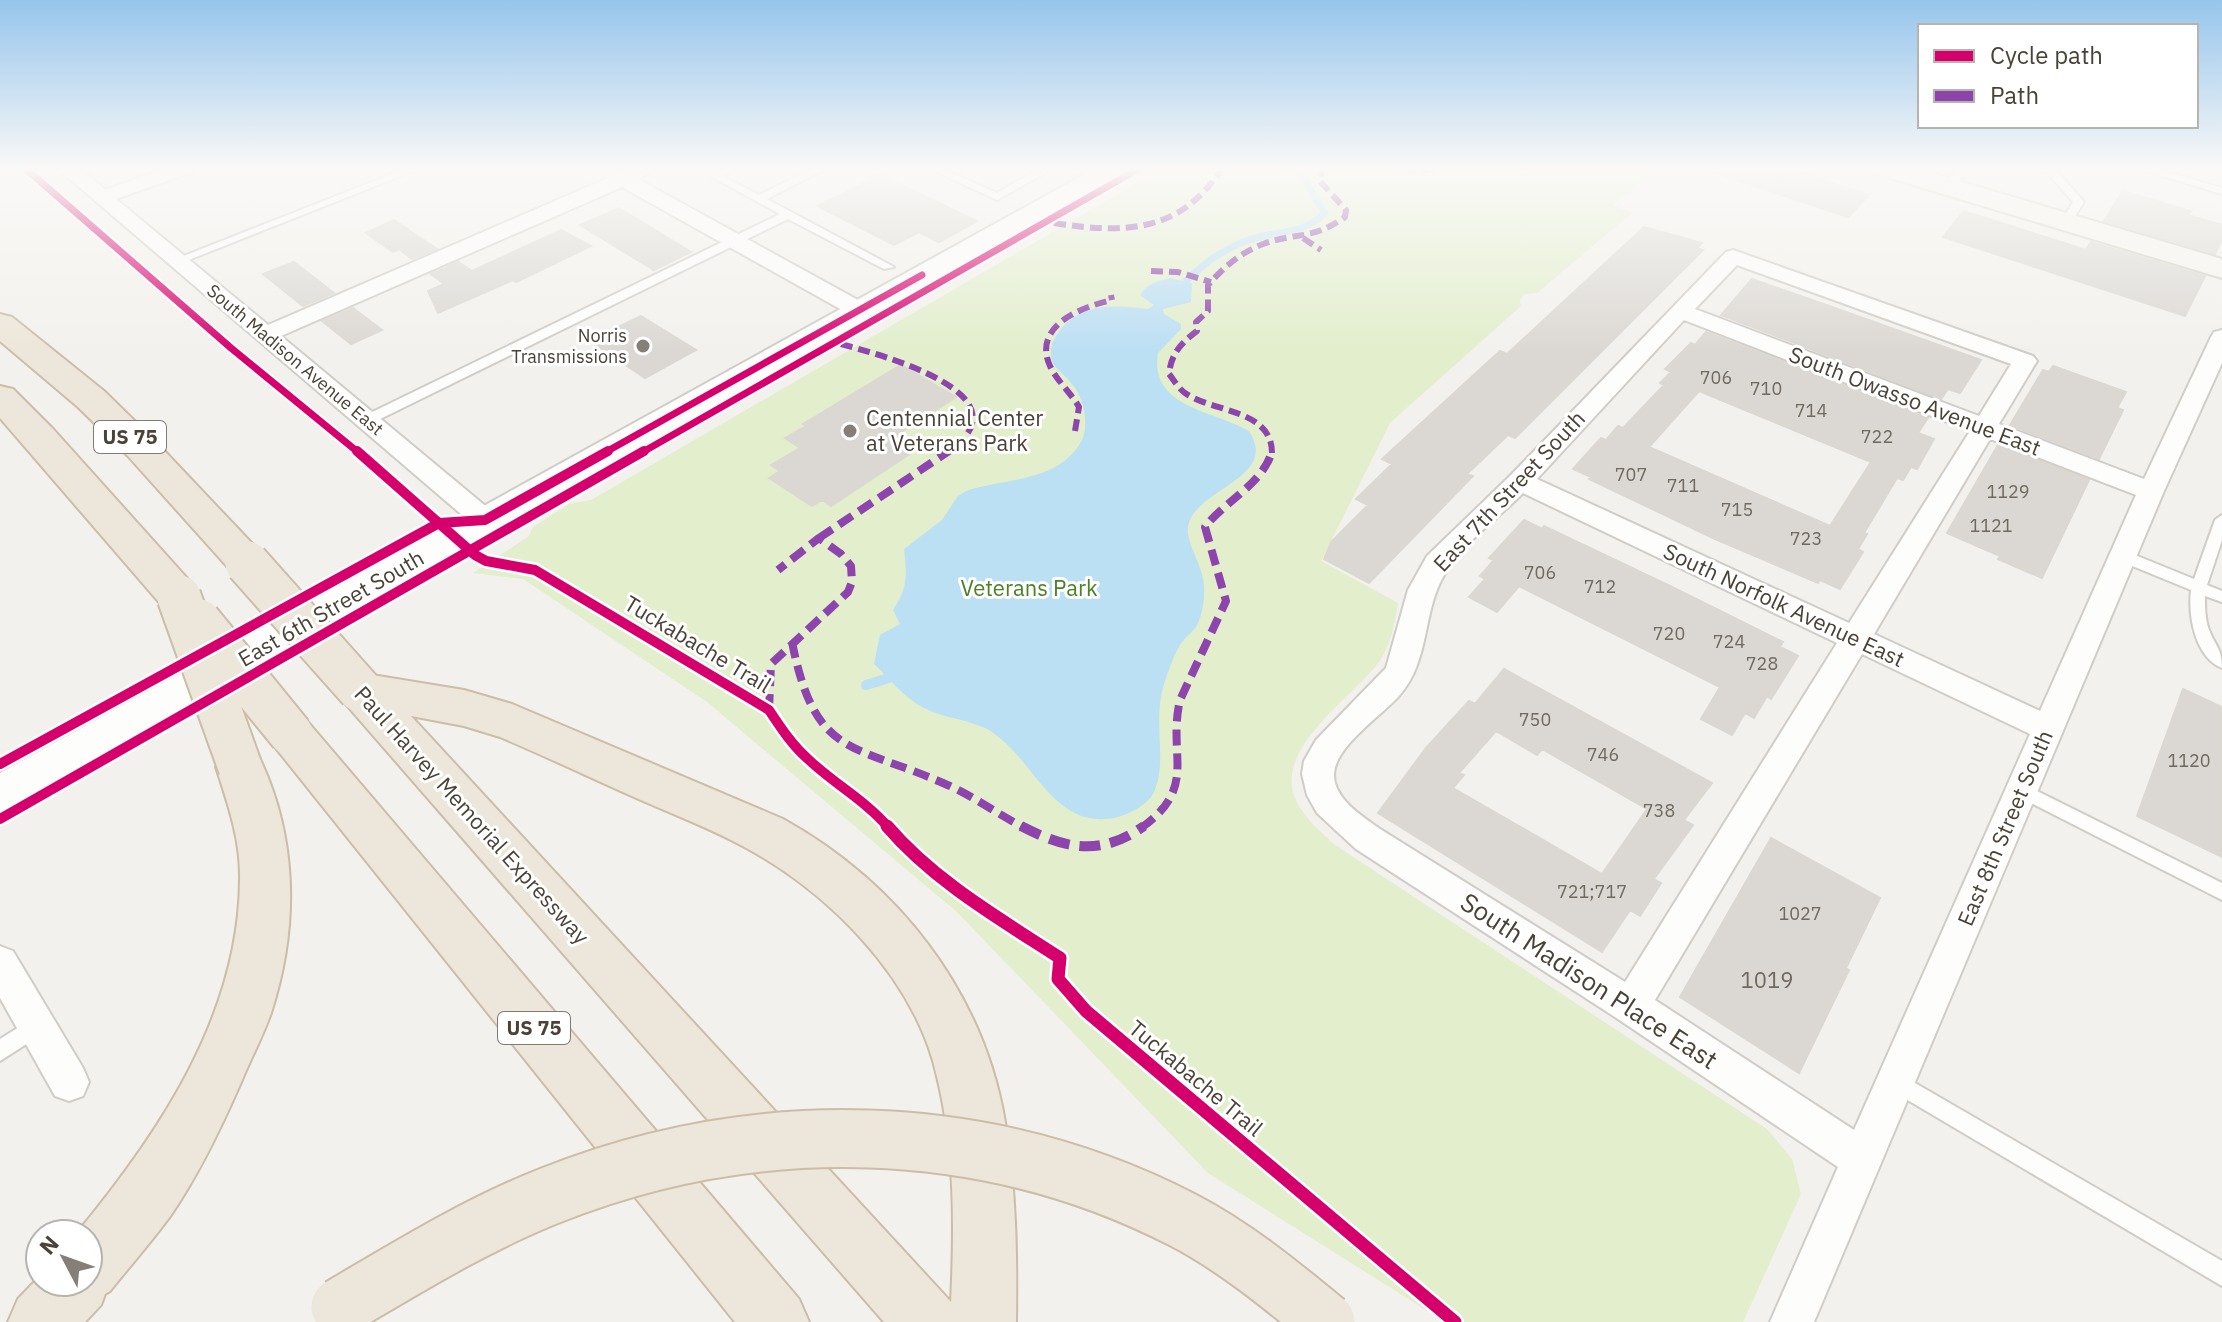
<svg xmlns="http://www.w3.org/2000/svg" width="2222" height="1322" viewBox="0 0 2222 1322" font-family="'IBM Plex Sans',sans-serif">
  <rect width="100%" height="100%" fill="#f3f1ed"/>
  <path fill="#e2eecc" d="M1163,168h494l-44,37 19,8 -95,80 -12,1 -5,6 1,6 -131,117 -69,138 77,42c-3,20 -7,42 -19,59 -26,35 -105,86 -84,136 8,19 26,34 40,47l432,284 25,30 9,35 -58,128h-298l-237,-149 -251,-261 -250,-210 -184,-123 -50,-6 55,-36 5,-10 36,-23 22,-4z"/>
  <path fill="#bbdff3" d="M1170,278l22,5 -1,19 -28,7 1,5 17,10v5l-23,24c-9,55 56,57 91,78 33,51 -66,58 -61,103 3,17 15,34 16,52 1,12 -2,31 -8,41 -5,7 -12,11 -16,18 -7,12 -12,26 -16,39 -12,38 4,77 -10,108 -4,10 -22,21 -33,24 -68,20 -86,-60 -134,-87 -20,-10 -44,-11 -63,-21 -19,-9 -35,-30 -50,-44l6,-29 20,-11 -7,-14c15,-22 14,-35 11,-61l38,-29 16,-24 8,-5c38,-13 91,-8 115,-49 9,-17 3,-44 -9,-58 -7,-10 -20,-15 -21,-29 -1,-8 3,-17 8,-23 21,-30 57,-27 89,-23l6,-4 -14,-10c7,-12 16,-13 30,-17z"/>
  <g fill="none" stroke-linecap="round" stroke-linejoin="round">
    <path stroke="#bbdff3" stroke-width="7" d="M1186,281c20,-20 41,-35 69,-43 26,-7 50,-5 70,-25l-24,-39 3,-6"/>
    <path stroke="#bbdff3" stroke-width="10" d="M866,685l23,-7"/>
  </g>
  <path fill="#dbd8d3" stroke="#dbd8d2" stroke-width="2" fill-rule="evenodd" d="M1716,168h70l83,27 -21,22 -133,-44z
    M881,175l96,46 -38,21 -20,-10 -25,13 -77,-39z
    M2123,191l68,20 -3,4 34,10v14l-7,15 -111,-33z
    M619,208l72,44 -37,18 -74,-45z
    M1964,211l122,39 5,-8 114,34 -20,40 -242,-79z
    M394,220l43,29 -25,10 -13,-10 -6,3 -27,-19z
    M1644,227l58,16 -5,5 6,2 -188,188 -7,-3 -41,39 6,2 -104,107 -45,-24 7,-17 37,-37 -12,-6 36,-35 -10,-5 118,-108 7,3z
    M561,230l30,16 -75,36 -3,-2 -75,33 -10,-22 16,-7 -13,-10 27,-12 14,9z
    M294,262l40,31 -31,13 -40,-32z
    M1752,279l97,34 132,47 -21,33 -12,-4 -7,10 -220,-84z
    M353,308l29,22 -31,14 -29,-23z
    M641,316l55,34 -51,28 -55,-37z
    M1706,332l222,86 -10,15 16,6 -17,30 -6,-2 -8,13 -6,-2 -33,55 3,1 -9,15 5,3 -23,37 -20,-9 -2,3 -103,-44 -126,-60 2,-2 -18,-8 28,-31 5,2 12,-14 5,2 41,-43 -4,-2 11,-11 -6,-3 26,-26 4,2zM1699,391l172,71 -41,64 -181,-79z
    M901,365l55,32 -61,39 22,13 -86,57 -9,-6 -10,6 -43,-28 11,-7 -9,-6 29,-17 -15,-10 21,-12 -3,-2z
    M2053,366l73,26 -9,16 6,2 -24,49 -89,-34 33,-55 6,2z
    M1998,445l91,35 -47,98 -44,-19 2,-3 -53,-23z
    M1524,520l18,9 2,-3 126,60 113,56 -3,5 18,9 -27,43 -4,-3 -13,22 -9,-5 -13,22 -31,-16 19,-32 -201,-101 -22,26 -28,-15 16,-18 -5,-3 14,-16 -5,-2z
    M1504,669l208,114 -28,37 9,5 -39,54 7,4 -21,33 -10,-6 -28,42 -224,-139 48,-65 43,-47 6,3zM1496,731l41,24 5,-6 105,60 -45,65 -149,-86 11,-13 -5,-2z
    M2183,689l39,18v150l-85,-41z
    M1771,838l109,60 -34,70 3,2 -50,103 -119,-76z"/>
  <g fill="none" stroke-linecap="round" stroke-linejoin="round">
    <defs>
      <path id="service" d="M407,168h14l-240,95 -10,-2z
        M725,168h13l-15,8 36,19 55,-27h13l-60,31 127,68 -10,2 -96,-50 -416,204h-10v-6l418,-203 -70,-38z
        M928,168h13l56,25 37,-21 -7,-4h14l6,4 -50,28z
        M1951,168h10l5,6 -15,14h-8v-4l12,-10z
        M2043,168h11l30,34 -14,22 -9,-2 12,-20z
        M2137,168h16l69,20v6z
        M2222,515v25l-15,45 15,6v11l-17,-6c0,12 0,23 4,34 7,17 13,19 13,38 -27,-11 -34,-52 -31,-78l-71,-29 -2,-4 2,-4h10l64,26 21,-59z
        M2021,783l201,100v17l-207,-105 -3,-5 3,-5z
        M35,1017l7,3 3,7 -3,7 -42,27v-22z
        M1896,1072l326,189v25l-333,-197 -3,-7 3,-7z"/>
      <path id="minor" d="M57,168h22l26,22 62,-22h28l-3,4 -76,27 152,126 340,-147 -6,-5 7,-5 15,4 8,-4h26l-20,11 229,126 3,5 -11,7 -8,-2 -229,-128 -341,149 214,178 3,6 -3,6 -10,3 -10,-3z
        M1733,250l300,106 4,5 -38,63 145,55 67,-142 3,-5 8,-2v33l-58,128 -350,831h-44l68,-155 -220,-148 -262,-170 -39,-36 -10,-18 -5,-21 2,-13 12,-21 70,-72 22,-78 19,-34 83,-80 216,-224zM1737,265l274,99 -32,52 -284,-107zM1684,320l286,111 -121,192 -312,-144zM1990,439l146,56 -96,216 -166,-77zM1523,493l314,150 -212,339 -245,-153c-18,-13 -46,-30 -46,-54 0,-28 47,-59 65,-79 31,-35 23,-81 44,-119 17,-33 55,-58 80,-84zM1862,654l168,80 -176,396 -199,-130z
        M0,946l13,5 70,117 6,14 -6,14 -14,5 -14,-5 -55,-98z"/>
      <path id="tertiary" d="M1096,168h30l-3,5 -963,547 -145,86 -15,5v-38z"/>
      <path id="secondary" d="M1873,168h42l307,91v19l-345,-104z"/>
      <path id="motorway" d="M0,314l12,3 92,74 50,49 107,113 6,10 -6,10 -14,4 -14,-4 -105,-117 -50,-49 -78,-66z
        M0,386l13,3 40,40 141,157 6,11 -6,11 -15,4 -15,-4 -164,-190z
        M360,673l104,17 48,14 271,115c115,64 200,172 222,303 11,66 12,133 11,200h-132l-540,-620 -6,-12 6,-12zM411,716l53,10 36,11c45,19 89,40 134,60 38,17 79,32 116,53 79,44 157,122 183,211 22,79 22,160 18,241z
        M291,716l16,5 492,578 10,23h-74l-460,-575 -7,-13 7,-13z
        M240,748l17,5c41,82 42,174 14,260 -8,23 -20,45 -29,67 -20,46 -43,94 -71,135 -19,26 -41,51 -61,76l-5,3 -4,11 -16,17h-77l10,-23 22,-23v6h48v-48h-12c83,-100 163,-219 164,-354 1,-39 -12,-76 -24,-113l7,-14z"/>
    </defs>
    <use href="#service" stroke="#d0cdc8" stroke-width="4"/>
    <use href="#minor" stroke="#d0cdc8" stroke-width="4"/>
    <use href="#tertiary" stroke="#d0cdc8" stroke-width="4"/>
    <use href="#secondary" stroke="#d3cec3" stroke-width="4"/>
    <use href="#motorway" stroke="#ccbda7" stroke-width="4"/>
    <use href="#service" fill="#fdfdfc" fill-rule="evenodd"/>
    <use href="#minor" fill="#fdfdfc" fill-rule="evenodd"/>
    <use href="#tertiary" fill="#fdfdfc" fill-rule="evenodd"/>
    <use href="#secondary" fill="#f7f5f0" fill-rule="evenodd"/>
    <use href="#motorway" fill="#ede6da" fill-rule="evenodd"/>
    <defs>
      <path id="motorway-bridge-far1" d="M247,563l113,127
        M179,597l61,170
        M199,621l92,113"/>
      <path id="motorway-bridge" d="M340,1307c68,-40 136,-82 209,-111 205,-82 436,-78 634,24 52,27 98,65 143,102"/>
    </defs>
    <use href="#motorway-bridge-far1" stroke="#ccbda7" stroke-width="47" stroke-linecap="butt"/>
    <use href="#motorway-bridge" stroke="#ccbda7" stroke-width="61" stroke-linecap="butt"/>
    <use href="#motorway-bridge-far1" stroke="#ede6da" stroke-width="43"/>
    <use href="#motorway-bridge" stroke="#ede6da" stroke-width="57"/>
    <path stroke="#8e44ad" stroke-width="6" stroke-dasharray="12 6" stroke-linecap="butt" d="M1404,168l15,3 19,-3
      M1054,223c70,11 127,10 168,-55
      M1303,238l18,12
      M1151,271l27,1 33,10
      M841,344c40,11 193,51 105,109
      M1075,431l4,-24c-8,-14 -22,-26 -29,-41 -18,-40 31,-59 62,-66l-1,-5
      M1272,453c0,-44 -58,-40 -87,-60 -6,-4 -11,-13 -16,-19 2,-20 12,-31 28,-43l-1,-9 12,-11v-26c16,-18 32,-32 55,-41 33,-12 50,-4 82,-27l1,-7 -27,-30 4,-12"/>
    <path stroke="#8e44ad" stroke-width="8" stroke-dasharray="16 8" stroke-linecap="butt" d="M819,538l130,-87
      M792,642c23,116 60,101 151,141 29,12 54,31 82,45
      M769,710l2,-46 77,-72 4,-10 -1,-16 -10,-12 -22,-16 -41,32
      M1141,828c58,-41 26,-72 39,-128l46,-99 -21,-74c20,-26 58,-43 67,-76"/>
    <path stroke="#8e44ad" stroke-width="10" stroke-dasharray="21 10" stroke-linecap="butt" d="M1021,826c45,23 79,31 123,0"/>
    <defs>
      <path id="cycleway-far2" d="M25,168l206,180 128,105
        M604,453l318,-178
        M641,453l499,-285"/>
      <path id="cycleway-far1" d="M357,451l118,104 11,6 49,9 234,140c12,18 23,35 39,49 26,25 57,41 81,69
        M0,764l439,-241 46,-3 123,-69
        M0,819l644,-368"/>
      <path id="cycleway" d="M887,826c47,55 113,93 173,132l-2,21 28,32 369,311"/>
    </defs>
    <use href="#cycleway-far2" stroke="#fff" stroke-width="11"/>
    <use href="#cycleway-far1" stroke="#fff" stroke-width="15"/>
    <use href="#cycleway" stroke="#fff" stroke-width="18"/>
    <use href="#cycleway-far2" stroke="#d6006c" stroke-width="7"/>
    <use href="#cycleway-far1" stroke="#d6006c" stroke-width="10"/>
    <use href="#cycleway" stroke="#d6006c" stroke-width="13"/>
  </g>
  <linearGradient id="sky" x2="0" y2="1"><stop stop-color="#96c5ec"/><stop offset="0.48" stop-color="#faf9f7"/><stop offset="1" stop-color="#faf9f7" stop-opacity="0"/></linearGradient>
  <rect width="2222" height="353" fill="url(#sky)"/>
  <g fill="#857f77" stroke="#fff" stroke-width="3">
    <circle cx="643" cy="346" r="8"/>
    <circle cx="850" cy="431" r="8"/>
  </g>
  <g text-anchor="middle" stroke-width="6" stroke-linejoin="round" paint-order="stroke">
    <g font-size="18" fill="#4a4237" stroke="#fff" text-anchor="end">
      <text x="627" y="342">Norris<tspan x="627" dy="21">Transmissions</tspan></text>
    </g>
    <g font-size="18" fill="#4a4237" stroke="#fff">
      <text transform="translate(295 360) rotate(40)" y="6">South Madison Avenue East</text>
    </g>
    <g font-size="18" fill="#706960">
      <text x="1716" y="384">706</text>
      <text x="1766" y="395">710</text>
      <text x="1811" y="417">714</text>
      <text x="1877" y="443">722</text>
      <text x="1631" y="481">707</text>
      <text x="1683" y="492">711</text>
      <text x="2008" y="498">1129</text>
      <text x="1737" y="516">715</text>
      <text x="1991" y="532">1121</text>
      <text x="1806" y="545">723</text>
      <text x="1540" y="579">706</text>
      <text x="1600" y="593">712</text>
      <text x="1669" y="640">720</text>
      <text x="1729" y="648">724</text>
      <text x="1762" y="670">728</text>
      <text x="1535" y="726">750</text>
      <text x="1603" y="761">746</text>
      <text x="2189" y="767">1120</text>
      <text x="1659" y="817">738</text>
      <text x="1592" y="898">721;717</text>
      <text x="1800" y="920">1027</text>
    </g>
    <g fill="#fff" stroke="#807b73" stroke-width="2">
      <rect x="94" y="421" width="72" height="32" rx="6"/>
      <rect x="498" y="1012" width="72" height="32" rx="6"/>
    </g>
    <g font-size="20" font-weight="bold" fill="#4a4237">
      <text x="130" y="444">US 75</text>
      <text x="534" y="1035">US 75</text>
    </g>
    <g font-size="22" fill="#4a4237" stroke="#fff">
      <text transform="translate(1915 401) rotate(21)" y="8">South Owasso Avenue East</text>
      <text transform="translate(1509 491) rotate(-47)" y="8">East 7th Street South</text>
      <text transform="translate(1784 605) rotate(25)" y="8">South Norfolk Avenue East</text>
      <text transform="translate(331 608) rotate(-30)" y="8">East 6th Street South</text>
      <text transform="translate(698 644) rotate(31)" y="8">Tuckabache Trail</text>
      <text transform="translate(472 815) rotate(48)" y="8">Paul Harvey Memorial Expressway</text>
      <text transform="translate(2005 828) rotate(-67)" y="8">East 8th Street South</text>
      <text transform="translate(1196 1078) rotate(40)" y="8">Tuckabache Trail</text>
    </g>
    <g font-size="22" fill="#4a4237" stroke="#fff" text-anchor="start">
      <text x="866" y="426">Centennial Center<tspan x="866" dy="25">at Veterans Park</tspan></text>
    </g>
    <g font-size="22" fill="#4c8126" stroke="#fff">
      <text x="1029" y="596">Veterans Park</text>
    </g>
    <g font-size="22" fill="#706960">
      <text x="1767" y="988">1019</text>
    </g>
    <g font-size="26" fill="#4a4237" stroke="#fff">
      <text transform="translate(1589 981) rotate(33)" y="9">South Madison Place East</text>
    </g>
  </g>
  <rect x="1918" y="24" width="280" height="104" fill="#ffffff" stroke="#b7b3af" stroke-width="2"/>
  <rect x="1934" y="50" width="40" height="12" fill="#d6006c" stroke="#b7b3af" stroke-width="2"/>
  <text x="1990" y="64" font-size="24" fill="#4a4237">Cycle path</text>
  <rect x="1934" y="90" width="40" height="12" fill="#8e44ad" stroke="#b7b3af" stroke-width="2"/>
  <text x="1990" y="104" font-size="24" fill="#4a4237">Path</text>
  <g transform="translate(64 1258) rotate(311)"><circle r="38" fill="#ffffff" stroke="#b7b3af" stroke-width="2"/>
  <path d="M0-6L14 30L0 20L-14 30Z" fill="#857f77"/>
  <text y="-12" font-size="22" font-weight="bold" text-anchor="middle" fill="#4a4237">N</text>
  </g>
</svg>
